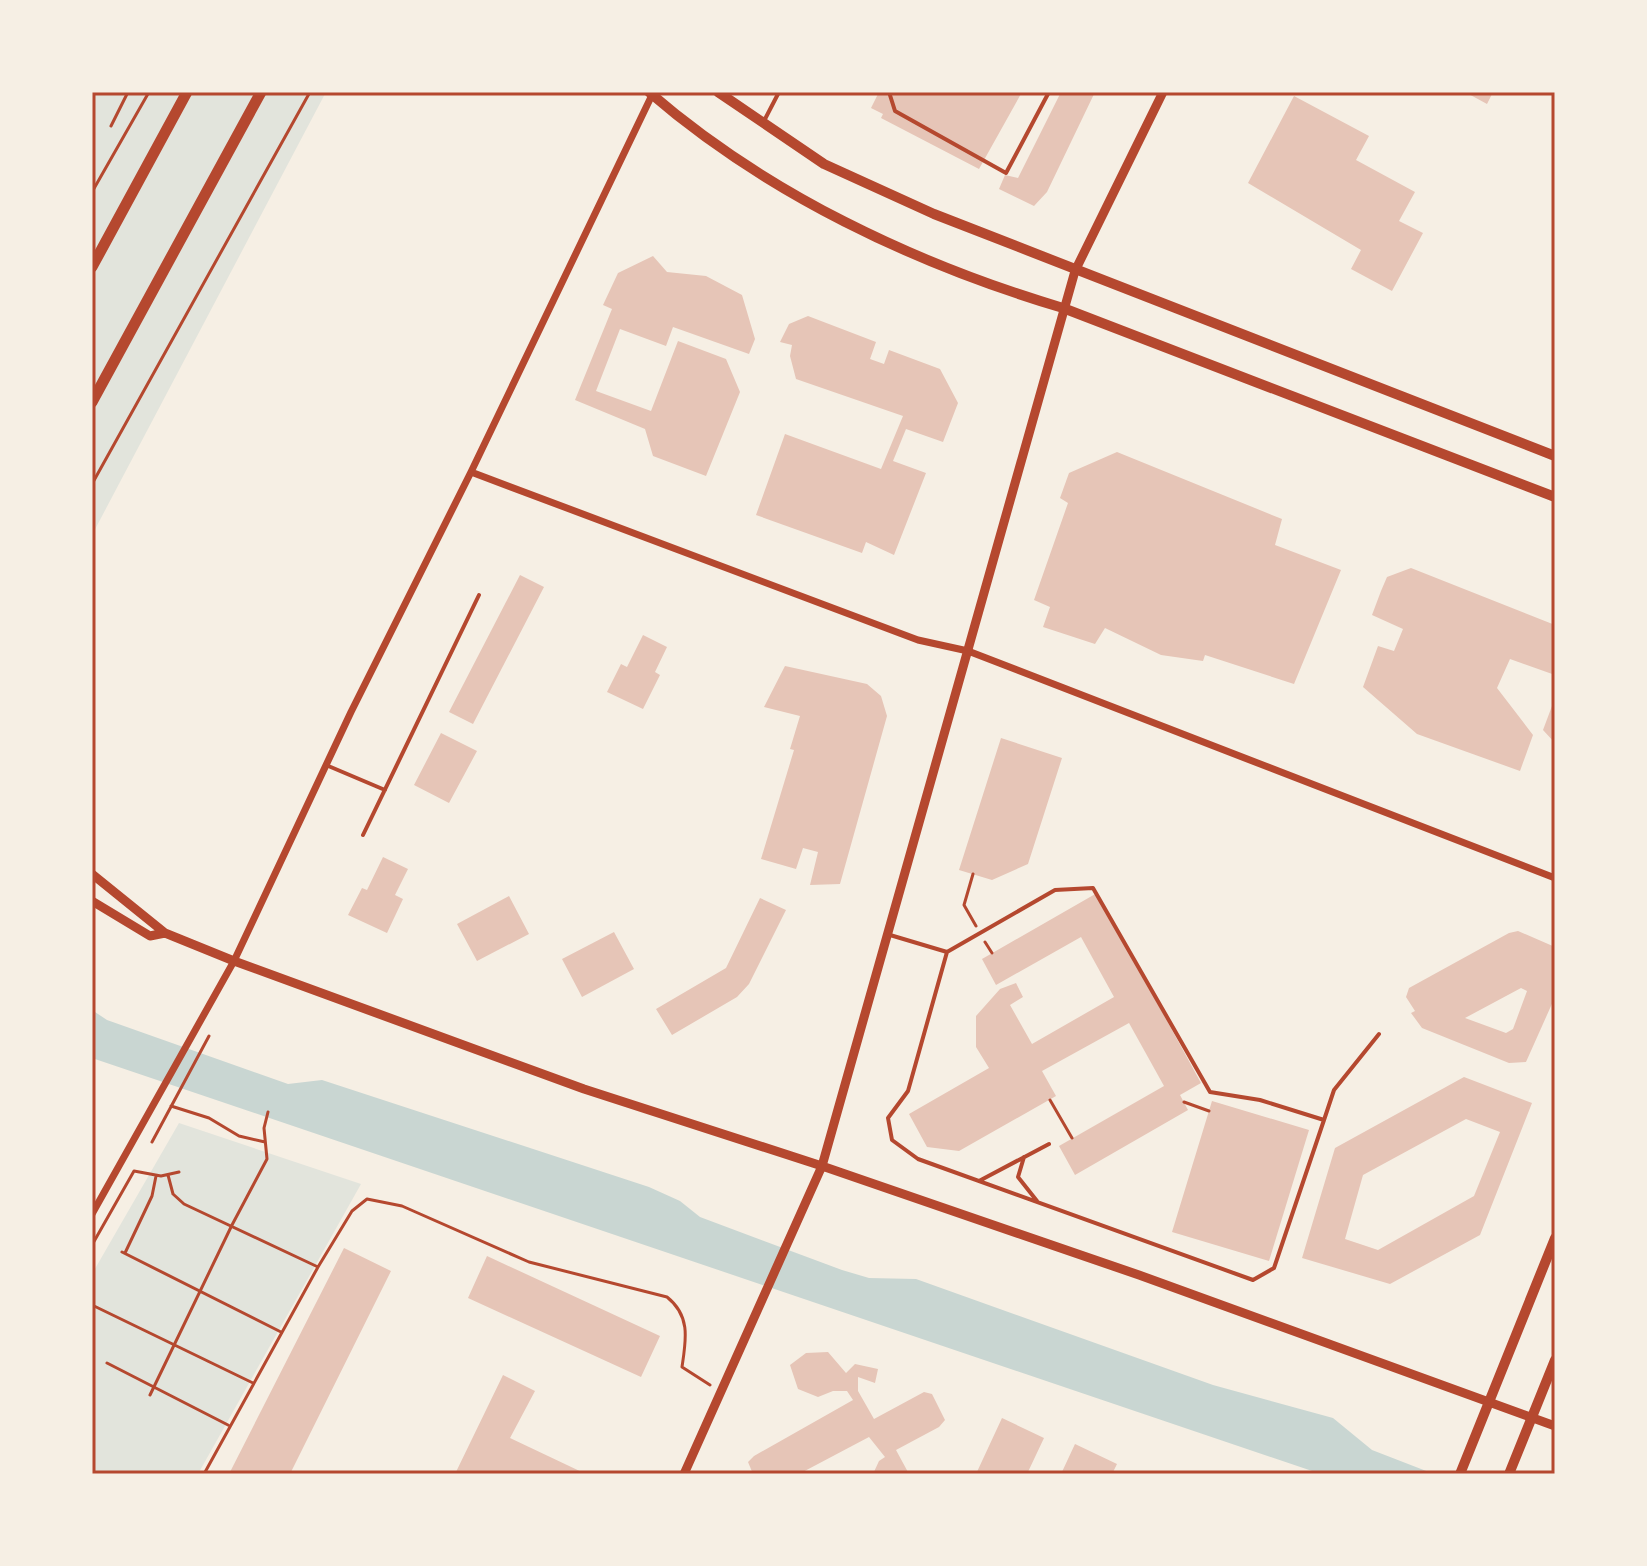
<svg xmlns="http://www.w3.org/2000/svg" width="1647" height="1566" viewBox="0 0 1647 1566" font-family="'Varela Round',sans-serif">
  <rect width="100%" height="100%" fill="#f6efe4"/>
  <path fill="#e2e4dc" d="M92,92h234l-234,443z
    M179,1123l182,61 -163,290h-106v-200z"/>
  <path fill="#c9d6d2" d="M92,1010l15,10 181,64 34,-4 327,107 31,14 20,16 142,53 27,8 47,1 297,106 120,33 39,32 62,24h-113l-1229,-416z"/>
  <path fill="#e6c5b7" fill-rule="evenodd" d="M879,92h143l-43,77 -98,-51 2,-4 -12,-6z
    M1061,92h34l-48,100 -13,14 -35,-17 6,-14 13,3z
    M1465,92h28l-6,12z
    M1294,96l75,40 -13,24 59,32 -16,29 24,12 -31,58 -41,-22 10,-19 -113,-67z
    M653,256l14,16 39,4 36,19 13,44 -6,15 -76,-27 -7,19 -46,-17 -24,62 55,20 27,-70 48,18 14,33 -34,84 -53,-20 -8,-27 -70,-29 37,-91 -9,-4 15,-32z
    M808,316l68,26 -6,17 14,5 5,-14 51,19 18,34 -15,39 -37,-13 -13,32 33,12 -32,82 -28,-13 -4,11 -106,-38 29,-81 96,35 22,-53 -107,-37 -6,-23 2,-11 -12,-3 9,-18z
    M1117,452l165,67 -7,26 66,25 -47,114 -89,-29 -2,6 -42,-6 -56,-27 -10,16 -52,-17 7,-20 -16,-7 34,-97 -8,-5 9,-25z
    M1411,568l144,57v50l-45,-16 -13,29 36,47 -13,36 -103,-37 -54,-47 15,-41 16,5 9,-22 -31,-14 9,-24 6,-14z
    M520,575l24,12 -71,137 -24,-12z
    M643,635l24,12 -12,25 5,3 -17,34 -36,-17 14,-28 6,3z
    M785,666l82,18 14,12 6,20 -47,168 -30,1 8,-33 -15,-4 -7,21 -35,-10 33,-109 -4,-1 10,-33 -36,-9z
    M1555,698v45l-12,-13z
    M441,733l36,18 -28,52 -35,-18z
    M1001,738l61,20 -34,106 -36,16 -33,-10z
    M383,857l25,12 -13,26 8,4 -16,34 -39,-18 14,-27 5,2z
    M1097,893l104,190 -21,12 8,15 -113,65 -16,-29 105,-60 -35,-63 -87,48 14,25 -97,55 -32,-4 -18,-33 80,-46 -13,-21v-31l24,-27 16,-6 7,14 -13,8 22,39 82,-47 -33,-60 -85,48 -14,-26z
    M509,896l20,38 -52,27 -20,-37z
    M760,898l26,12 -37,74 -12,13 -65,38 -16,-26 70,-41z
    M1518,931l37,16v50l-29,65 -17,1 -87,-35 -11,-15 4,-2 -9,-14 3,-9 100,-55zM1521,988l6,3 -14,38 -7,4 -41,-15z
    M614,932l20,37 -52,28 -20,-38z
    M1464,1077l68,26 -52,132 -90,49 -88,-26 33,-110zM1466,1119l34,13 -26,64 -96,54 -33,-11 18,-64z
    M1212,1101l97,29 -40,131 -97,-29z
    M344,1248l47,23 -101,203h-61z
    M487,1256l173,80 -19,41 -173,-79z
    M828,1352l18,21 9,-9 23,5 -3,14 -17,-6v14l16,28 50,-27 8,2 13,26 -6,7 -43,23 13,24h-36l6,-13 6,-4 -16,-20 -70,37h-46l-5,-12 6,-6 99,-56 -6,-9h-14l-15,6 -20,-8 -8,-24 16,-12z
    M503,1375l32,16 -25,47 76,36h-131z
    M1002,1418l42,20 -17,36h-51z
    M1075,1444l42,20 -5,10h-51z"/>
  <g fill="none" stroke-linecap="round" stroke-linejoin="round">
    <path stroke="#b5482f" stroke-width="3" d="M111,126l17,-34
      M92,192l57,-100
      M92,484l218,-392
      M973,874l-9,31 12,21
      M985,942l7,11
      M1050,1100l22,38
      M1184,1102l25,9
      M171,1106l38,12 30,18 26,6
      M152,1142l57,-106
      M168,1175l5,19 11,10 134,63
      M92,1245l42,-74 27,5 18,-4
      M122,1252l159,80
      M125,1253l27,-57 4,-20
      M92,1305l161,78
      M107,1363l121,62
      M150,1395l82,-170 35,-66 -3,-31 4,-16
      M204,1474l114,-207 34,-56 15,-12 35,7 127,56 138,35c24,19 19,43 15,70l28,18"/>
    <path stroke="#b5482f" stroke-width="4" d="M889,92l6,19 111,62 43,-81
      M764,121l15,-29
      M326,765l59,25
      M363,835l116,-240
      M890,935l57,17 -39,139 -20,27 4,22 26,19 335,121 21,-12 50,-148 -64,-20 -50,-8 -117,-204 -38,2 -108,62
      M1324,1120l10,-30 45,-56
      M1024,1157l-6,20 19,24
      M979,1181l70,-37"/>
    <path stroke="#b5482f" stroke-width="7" d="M471,472l447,168 50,11 587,227
      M92,1214l142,-253 117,-249 120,-240 181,-377"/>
    <path stroke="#b5482f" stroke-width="9" d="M92,874l73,59 69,28 350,128 238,77 317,109 416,151
      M92,901l58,35 15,-3
      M684,1474l138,-308 253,-895 88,-179"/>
    <path stroke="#b5482f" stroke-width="10" d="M649,92c118,102 266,172 414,216l492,189
      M718,92l106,72 110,50 621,242
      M1460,1474l95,-236
      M1509,1474l46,-114"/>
    <path stroke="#b5482f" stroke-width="11" d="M92,267l95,-175
      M92,402l169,-310"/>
  </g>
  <rect width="1647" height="1566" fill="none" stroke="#f6efe4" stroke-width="188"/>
  <rect x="94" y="94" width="1459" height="1378" fill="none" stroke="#b5482f" stroke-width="3"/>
</svg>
